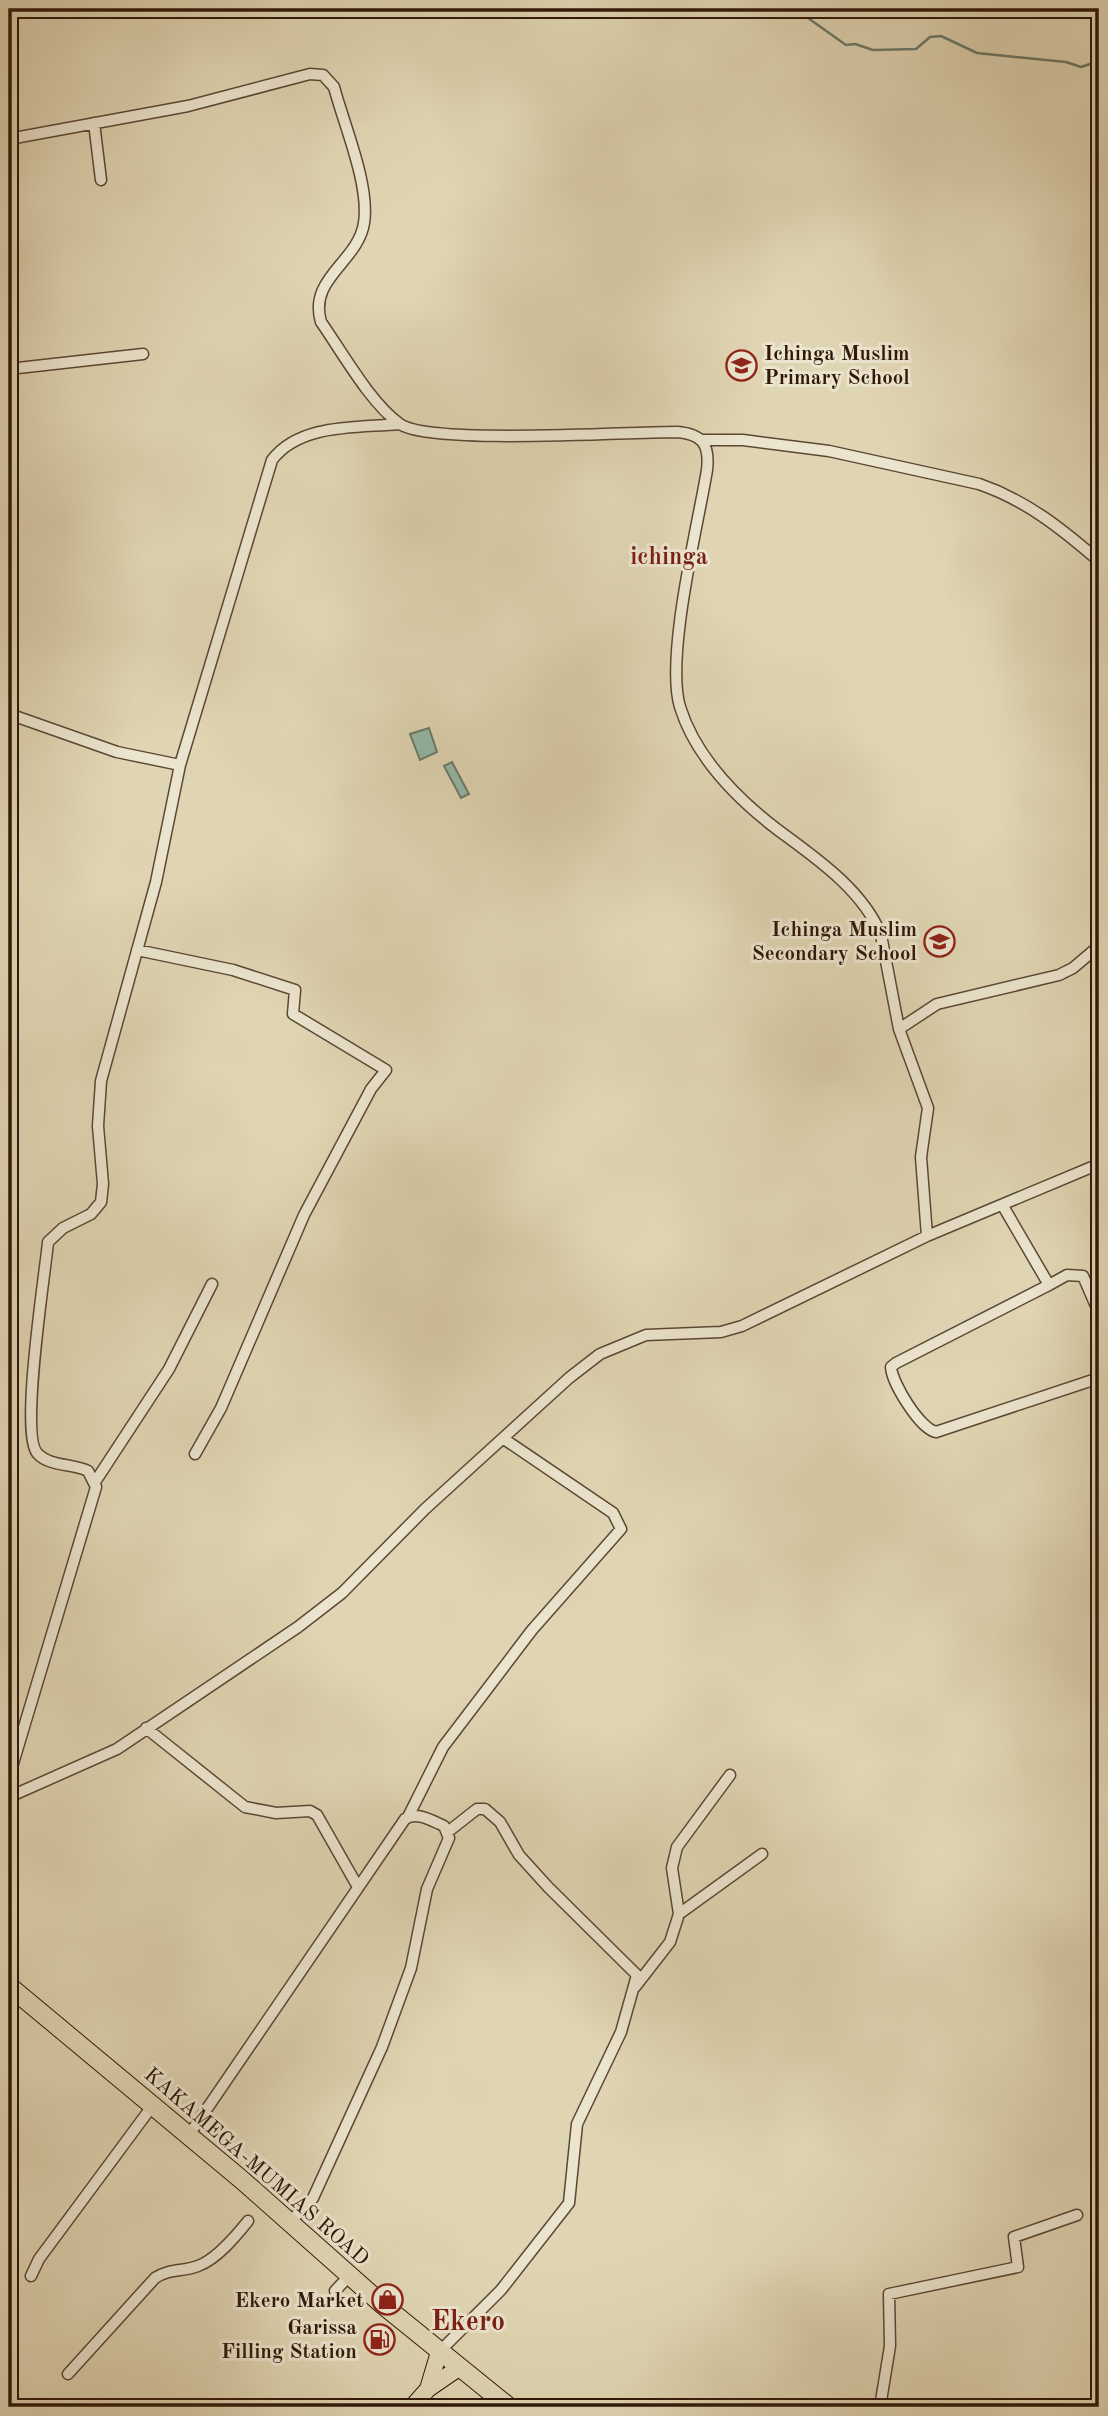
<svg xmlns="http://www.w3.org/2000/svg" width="1108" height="2416" viewBox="0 0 1108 2416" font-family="'Old Standard TT',serif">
  <rect width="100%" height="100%" fill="#e0d5b3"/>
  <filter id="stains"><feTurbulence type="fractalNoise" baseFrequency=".00286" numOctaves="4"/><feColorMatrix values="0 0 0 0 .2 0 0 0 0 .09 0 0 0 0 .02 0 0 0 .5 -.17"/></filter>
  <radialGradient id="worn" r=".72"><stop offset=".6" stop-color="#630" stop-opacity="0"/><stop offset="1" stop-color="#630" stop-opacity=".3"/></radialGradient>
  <path fill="#94b9a9" stroke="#6c7969" stroke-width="2" d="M429,728l8,24 -17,8 -10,-26z
    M452,762l17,32 -8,4 -17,-32z"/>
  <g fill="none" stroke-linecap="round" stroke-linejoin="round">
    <path stroke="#6c7969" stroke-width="2.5" d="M801,9l7,9 38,27 9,-1 18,6 43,-1 14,-12 11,-1 36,17 89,9 15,5 18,-6"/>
    <defs>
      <path id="minor" d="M94,123l7,57
        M9,139l179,-33 122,-32 13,1 11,12c10,38 36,98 30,136 -6,39 -56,55 -43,99 21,30 50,82 79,102 29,21 229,8 277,8 25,2 33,12 30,38 -9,55 -42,187 -27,237 16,51 56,91 98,123 38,28 85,60 103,105l18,94 29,79 -7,49 6,79
        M9,369l134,-15
        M703,440h40l86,11 150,33c47,16 83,45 120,77
        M9,714l108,38 63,13
        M137,950l96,20 62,20 -2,24 93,56 -15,19 -67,126 -83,193 -26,46
        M899,1029l38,-25 122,-29 14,-7 26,-22
        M1003,1206l46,79 18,-10 16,1 16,37
        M1049,1285l-153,78 -5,4c1,16 29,62 45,65l163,-54
        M95,1482l74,-113 43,-85
        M146,1728l99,79 31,6 34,-2 7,4 41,72
        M9,1777l87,-290 -8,-16c-14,-7 -39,-5 -50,-17 -19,-17 7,-179 10,-212l15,-14 28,-14 10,-12 2,-18 -5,-58 3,-45 55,-199 24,-117 92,-305c28,-37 86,-32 127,-36
        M9,1797l108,-48 181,-122 44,-34 83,-84 144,-131 31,-24 46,-19 75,-3 21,-6 185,-90 172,-72
        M408,1817l35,-70 89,-117 89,-101 -8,-16 -109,-74
        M679,1914l83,-60
        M635,1987l35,-45 9,-28 -7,-46 5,-21 53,-72
        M189,2135l216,-316c12,-8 27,2 39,7l5,12 -22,51 -16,79 -29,79 -69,151 -23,24
        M31,2276l8,-17 114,-154
        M335,2291l15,-16
        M439,2352l62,-62 68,-87 8,-79 44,-92 16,-57 -89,-88 -29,-32 -19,-33 -15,-13h-8l-28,22
        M68,2374l87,-96c15,-10 28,-6 43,-12 19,-7 38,-30 50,-45
        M880,2407l10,-61 -1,-52 129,-27 -4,-30 63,-22"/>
      <path id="primary" d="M428,2389l11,-37
        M412,2407l16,-18 32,-22"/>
      <path id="trunk" d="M9,1986l233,194 141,125 126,102"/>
    </defs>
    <use href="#minor" stroke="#5c4734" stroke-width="13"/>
    <use href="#primary" stroke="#301809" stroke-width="18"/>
    <use href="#trunk" stroke="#301809" stroke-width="20"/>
    <use href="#minor" stroke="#ebe4ce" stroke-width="10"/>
    <use href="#primary" stroke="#e0d5b3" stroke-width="16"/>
    <use href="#trunk" stroke="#e0d5b3" stroke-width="18"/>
  </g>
  <defs>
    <symbol id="school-ring" viewBox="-11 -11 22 22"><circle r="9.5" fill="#ebe4ce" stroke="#8f2418" stroke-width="1.5"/><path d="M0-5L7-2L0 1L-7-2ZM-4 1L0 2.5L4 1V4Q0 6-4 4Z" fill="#8f2418"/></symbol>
    <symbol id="shop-ring" viewBox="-11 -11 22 22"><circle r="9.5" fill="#ebe4ce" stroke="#8f2418" stroke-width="1.5"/><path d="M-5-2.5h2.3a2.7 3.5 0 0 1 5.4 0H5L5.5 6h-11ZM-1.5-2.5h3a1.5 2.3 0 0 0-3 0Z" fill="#8f2418"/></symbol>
    <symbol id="fuel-ring" viewBox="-11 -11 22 22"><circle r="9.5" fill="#ebe4ce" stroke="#8f2418" stroke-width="1.5"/><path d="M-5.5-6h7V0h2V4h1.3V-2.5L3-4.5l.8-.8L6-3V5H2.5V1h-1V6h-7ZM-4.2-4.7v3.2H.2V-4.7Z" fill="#8f2418"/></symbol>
  </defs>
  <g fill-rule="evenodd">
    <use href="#school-ring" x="724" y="348" width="35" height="35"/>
    <use href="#school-ring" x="922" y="924" width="35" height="35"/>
    <use href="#shop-ring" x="370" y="2282" width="35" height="35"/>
    <use href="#fuel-ring" x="362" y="2322" width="35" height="35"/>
  </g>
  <g text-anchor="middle" stroke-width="6" stroke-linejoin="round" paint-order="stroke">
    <g font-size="21" font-weight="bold" fill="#301809" stroke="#ebe4ce" text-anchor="end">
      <text x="764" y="360" text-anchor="start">Ichinga Muslim<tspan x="764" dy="24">Primary School</tspan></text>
      <text x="917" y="936">Ichinga Muslim<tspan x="917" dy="24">Secondary School</tspan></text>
      <text x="364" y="2307">Ekero Market</text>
      <text x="357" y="2334">Garissa<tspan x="357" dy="24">Filling Station</tspan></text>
    </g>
    <g font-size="21" fill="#301809" stroke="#ebe4ce">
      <text transform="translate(257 2166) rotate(41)" y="7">KAKAMEGA-MUMIAS ROAD</text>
    </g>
    <g font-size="24" font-weight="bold" fill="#7a1f14" stroke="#ebe4ce">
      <text x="669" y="564">ichinga</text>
    </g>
    <g font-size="28" font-weight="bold" fill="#7a1f14" stroke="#ebe4ce">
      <text x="468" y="2330">Ekero</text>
    </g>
  </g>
  <rect width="1108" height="2416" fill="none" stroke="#e0d5b3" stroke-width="35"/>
  <rect x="10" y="10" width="1087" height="2395" fill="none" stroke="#301809" stroke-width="3.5"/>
  <rect x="18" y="18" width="1073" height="2381" fill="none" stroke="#301809" stroke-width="2"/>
  <rect width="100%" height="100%" filter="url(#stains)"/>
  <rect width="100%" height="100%" fill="url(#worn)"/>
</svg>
